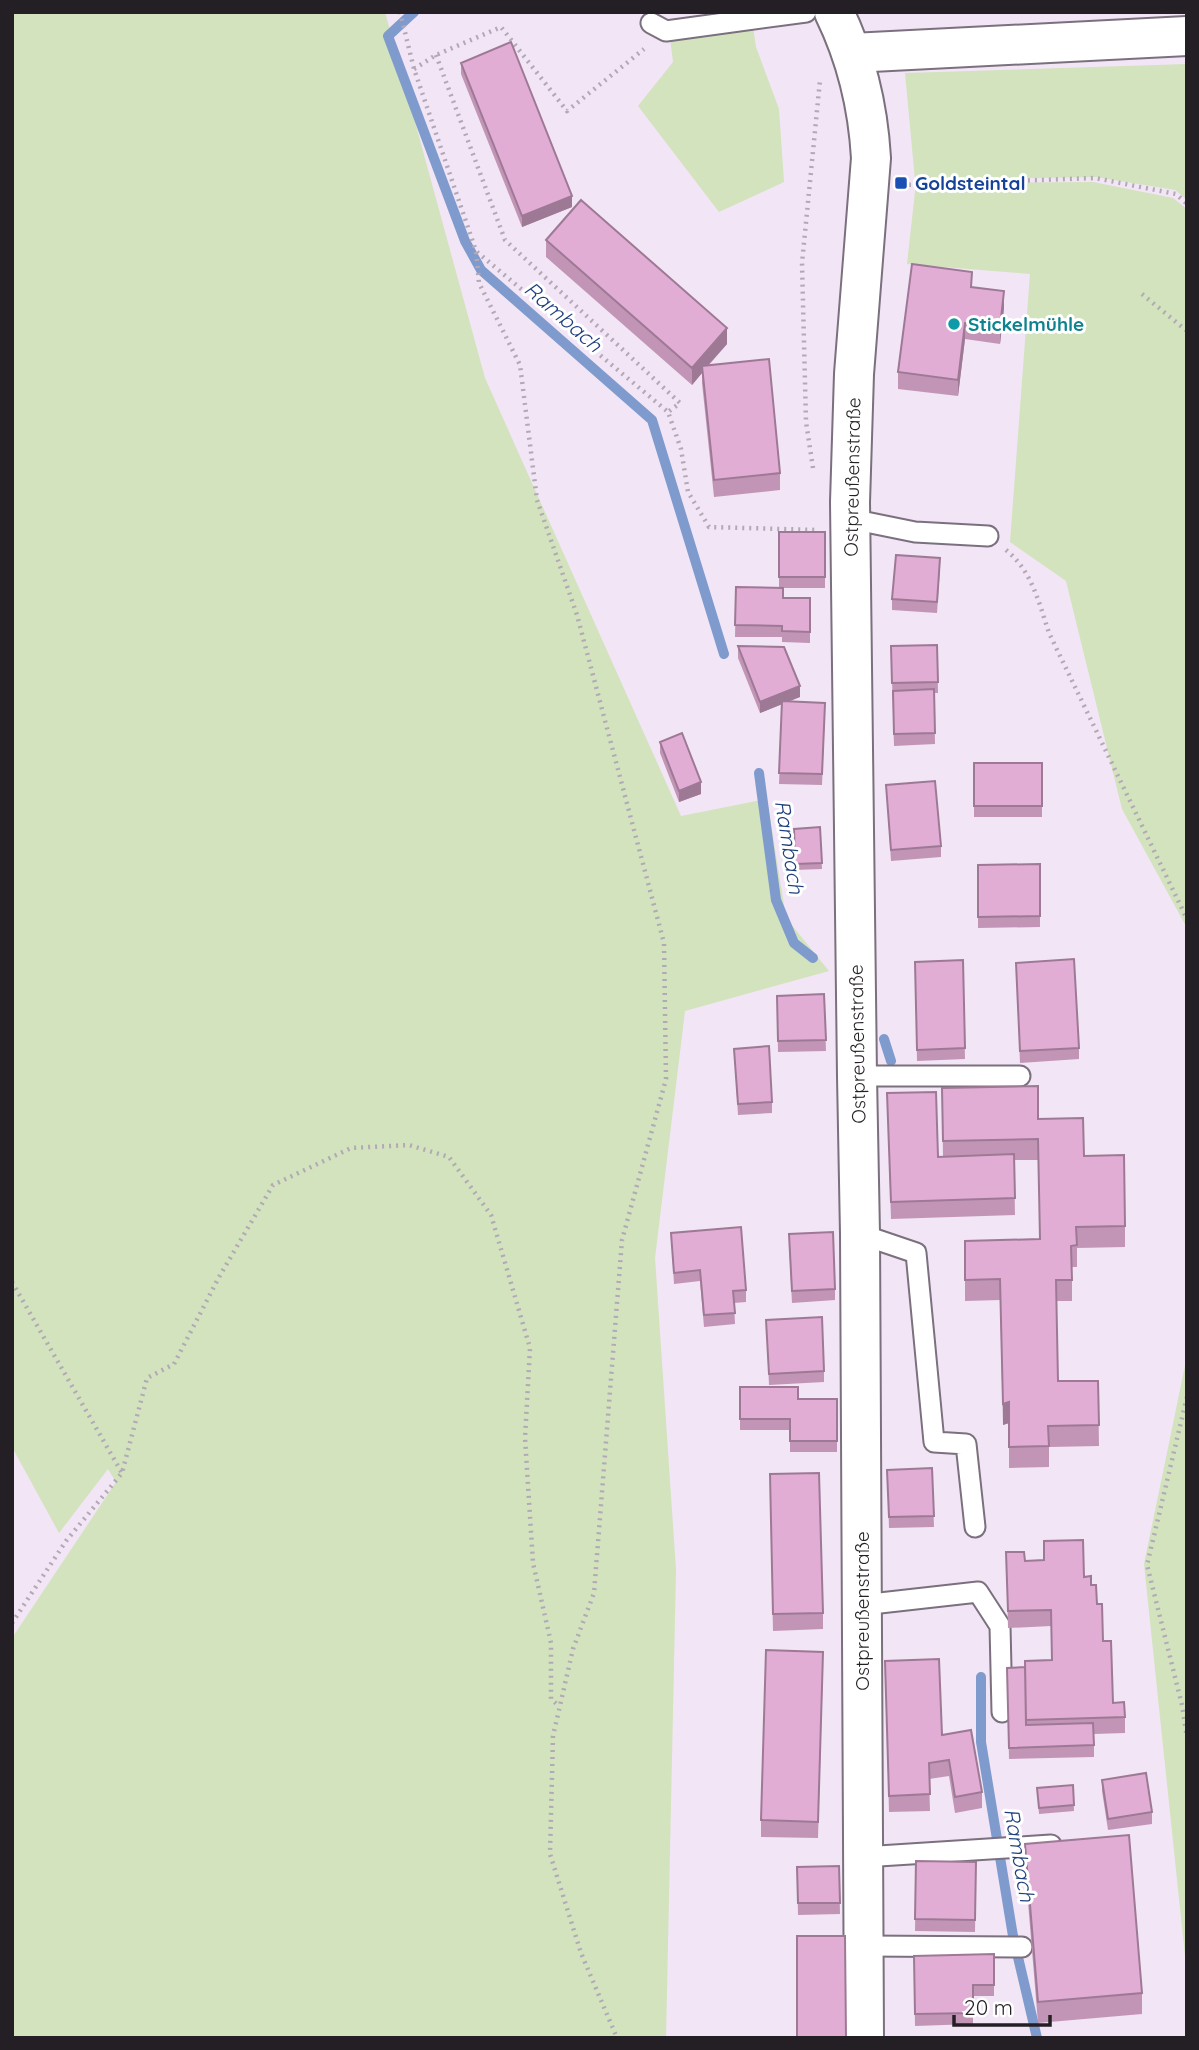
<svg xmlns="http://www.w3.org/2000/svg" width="1199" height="2050" viewBox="0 0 1199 2050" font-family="Quicksand,sans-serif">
  <rect width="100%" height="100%" fill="#f2e5f5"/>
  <path fill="#d2e3bd" d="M12,12h373l100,366 196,438 86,-17 19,119 43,53 -144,40 -30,247 21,312 -10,468h-654v-400l104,-156 -8,-13 -49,64 -47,-86z
    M753,27l3,20 23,62 5,73 -65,30 -81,-106 35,-44 -3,-24z
    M1187,64v136l-12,-10 -79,-13 -181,3 -10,-107z
    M1093,182l80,16 14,11v719l-65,-119 -56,-228 -56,-39 20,-268 -123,-10 9,-81z
    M1187,1356v619l-43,-411z"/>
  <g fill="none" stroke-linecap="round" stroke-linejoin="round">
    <path stroke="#7f9bcd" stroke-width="10" d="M414,12l-26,24 77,205 16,29 171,150 72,234
      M759,773l17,127 18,43 19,15
      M884,1039l7,22
      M981,1677v65l32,194 24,102"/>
    <defs>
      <path id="lane" d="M651,23l15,8 140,-19
        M851,519l64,13 73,4
        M857,1076h163
        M860,1234l56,19 18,189 32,2 9,83
        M862,1605l116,-13 22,34 2,86
        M863,1857l188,-12
        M864,1946l158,1"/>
      <path id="street" d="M852,53l335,-17"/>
      <path id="secondary" d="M834,12c23,47 34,94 37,146l-17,216 -4,128 7,574 3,158 4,804"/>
    </defs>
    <use href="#lane" stroke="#7b707d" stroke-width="23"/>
    <use href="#street" stroke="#7b707d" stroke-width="42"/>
    <use href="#secondary" stroke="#7b707d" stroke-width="42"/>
    <path stroke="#b3a9b6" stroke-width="4.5" stroke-dasharray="2 5" stroke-linecap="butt" d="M400,12l14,57 62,182 3,32 41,82 17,135 40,115 87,328 2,136 -44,161 -28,353 -21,56 -20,87 -3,118 31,99 36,85
      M436,55l69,185 175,163 -12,9
      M414,69l22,-14 65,-28 66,84 77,-62
      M902,185l193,-7 81,16 11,10
      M477,252l191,160 13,37 7,43 21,35 108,3
      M1142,294l45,37
      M813,468l-7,-46 -4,-159 18,-183
      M1006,550c26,21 33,53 43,83l138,286
      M12,1282l110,191
      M1187,1397l-40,168 35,140 5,33
      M12,1623l54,-82 56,-68 25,-95 27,-14 45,-87 54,-92 78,-37 58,-3 40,12 42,58 39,133 -5,90 8,125 18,80v56l8,7"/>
    <use href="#lane" stroke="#fff" stroke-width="19"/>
    <use href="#street" stroke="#fff" stroke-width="38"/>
    <use href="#secondary" stroke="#fff" stroke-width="38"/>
  </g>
  <path fill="#c295b7" d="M461,63l111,144 -50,20 -61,-153z
    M546,240l181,104 -19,22 72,107v17l-66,7 -12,-114v-10l-10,12 -146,-128z
    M972,287l32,21 -4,36 -35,-5 -7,57 -60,-7v-17z
    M779,532h46v56h-42v10h27v45l-28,-1v-5h-47l1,-50 43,1z
    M940,569l-3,44 -45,-3v-11z
    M937,645l1,48h-4l1,51 -41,2 -3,-100z
    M738,646l62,51 -11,4 36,13 -3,71 -43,-1 3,-80 -22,9 -22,-55z
    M660,742l41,52 -22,8 -19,-49z
    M974,763h68v54h-68z
    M886,785l55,61v11l-50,4z
    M820,827l2,42 -27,1 -1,-41z
    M1040,864v63l-62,1v-63z
    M963,960l2,99 -48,2 -2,-99z
    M1016,963l63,85v11l-59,4z
    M824,994l2,57 -48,1 -1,-56z
    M734,1049l38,53v11l-34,2z
    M942,1088l96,31 46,37 41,70v21l-48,1v19h-5v34h-16l2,80h40l1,65 -50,1v20l-40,1v-45l-6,2 -3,-125 -35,1v-60l75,-2 -2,-79h-24l1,55 -124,4 -4,-126 51,64 5,-1z
    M671,1233l75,57v12l-12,1 1,21 -31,3 -4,-46 -26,3z
    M789,1245l46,44v11l-43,3z
    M766,1320l58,51v11l-55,3z
    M740,1387l58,12h39v53h-47v-22h-50z
    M932,1468l2,59 -45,1 -2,-58z
    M770,1491l53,122v16l-50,2z
    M1006,1552l19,9 59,16 7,8 6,19 16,99 12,14v16l-31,1v23l-85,2 -2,-91 18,-1 27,-7 -1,-34 -43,2z
    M885,1661l57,74 40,57v16l-27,5 -6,-37 -20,3 1,32 -41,1z
    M823,1668l-5,170 -57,-1v-17z
    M1102,1780l50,32v12l-44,6 -6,-39z
    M1073,1785l1,26 -35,3 -2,-26z
    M1025,1844l117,149v21l-104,9 -13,-157z
    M916,1861l60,1 -1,70 -60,-1z
    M839,1866l1,48 -42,1 -1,-48z
    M994,1954v42h-21v28l-58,2 -1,-70z"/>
  <path fill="#9e7995" d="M572,196v11l-50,20v-11z
    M1004,291v17l-4,36v-17z
    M965,323v16l-7,57v-16z
    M727,328v16l-25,28v-6v7l-10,12v-17z
    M800,686v11l-40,16v-11z
    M701,782v12l-22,8v-11z
    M1009,1402v21l-6,2v-21z"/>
  <path fill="#e2add5" stroke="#9e7995" stroke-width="2" d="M511,42l61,154 -50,20 -61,-153z
    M581,200l146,128 -35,40 -146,-128z
    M912,264l60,8 -1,15 33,4 -4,36 -35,-4 -7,57 -60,-8z
    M769,359l11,114 -66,7 -12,-114z
    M779,532h46v45h-46z
    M896,555l44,3 -3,44 -45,-3z
    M736,587l47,1v10h27v34l-28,-1v-5l-47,-1z
    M937,645l1,37 -46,1 -1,-37z
    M738,646l46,1 16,39 -40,16z
    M934,689l1,44 -41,1 -1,-43z
    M782,701l43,2 -3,71 -43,-1z
    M682,733l19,49 -22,9 -19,-49z
    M974,763h68v43h-68z
    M935,781l6,65 -50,4 -5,-65z
    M820,827l2,36 -27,1 -1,-35z
    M1040,864v52l-62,1v-52z
    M1074,959l5,89 -59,3 -4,-88z
    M963,960l2,88 -48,2 -2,-88z
    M824,994l2,46 -48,1 -1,-45z
    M769,1046l3,56 -34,2 -4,-55z
    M1038,1086v33l45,-1 1,38 40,-1 1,71 -49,1 1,18 -6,1 1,34h-16l2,101h40l1,44 -51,1 1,20 -40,1v-45l-6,2 -3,-125 -35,1v-39l75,-2 -2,-100 -95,2 -1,-53z
    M936,1092l2,65 76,-3 1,44 -124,4 -4,-109z
    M741,1227l5,63 -13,1 2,22 -31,2 -4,-45 -26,3 -3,-40z
    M833,1232l2,57 -43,2 -3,-57z
    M822,1317l2,54 -55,3 -3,-54z
    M740,1387h58v12h39v42h-47v-22h-50z
    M932,1468l2,48 -45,1 -2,-47z
    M819,1473l4,140 -50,1 -3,-140z
    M1083,1540l1,37 7,-1v9h5l1,19h5l1,37h8l2,62 11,-1 1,15 -99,3 -1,-59 27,-1 -1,-50 -43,1 -2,-59h18l1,9 19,-1v-19z
    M766,1650l57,2 -5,170 -57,-2z
    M939,1659l3,76 29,-5 11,62 -27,5 -6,-37 -20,3 1,31 -41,2 -4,-135z
    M1025,1667l1,58 67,-2 1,22 -85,3 -2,-80z
    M1146,1773l6,39 -44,7 -6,-39z
    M1073,1785l1,20 -35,3 -2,-20z
    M1129,1835l13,158 -104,9 -13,-158z
    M916,1861l60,1 -1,58 -60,-1z
    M839,1866l1,37h-42l-1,-36z
    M797,1936h48l1,102h-49z
    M994,1954v31h-21v28l-58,1 -1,-58z"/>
  <rect fill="#1a4fb4" stroke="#fff" stroke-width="2.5" x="894" y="176" width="14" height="14" rx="3.5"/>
  <circle fill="#0f9aa8" stroke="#fff" stroke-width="2.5" cx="954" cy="324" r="7"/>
  <g text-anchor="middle" stroke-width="6" stroke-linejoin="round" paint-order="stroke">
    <g font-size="19" font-weight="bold" fill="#164399" stroke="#fff" text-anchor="start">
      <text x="915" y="190">Goldsteintal</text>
    </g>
    <g font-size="19" font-weight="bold" fill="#0d838f" stroke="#fff" text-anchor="start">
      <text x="968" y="331">Stickelmühle</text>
    </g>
    <g font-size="19" fill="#241f25" stroke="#fff">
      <text transform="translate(852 477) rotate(-89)" y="7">Ostpreußenstraße</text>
      <text transform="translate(857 1044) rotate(-91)" y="7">Ostpreußenstraße</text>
      <text transform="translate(862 1611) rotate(-90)" y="7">Ostpreußenstraße</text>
    </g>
    <g font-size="21" font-style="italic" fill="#1e3f7c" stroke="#fff">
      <text transform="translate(563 317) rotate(41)" y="7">Rambach</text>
      <text transform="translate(789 847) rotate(81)" y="7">Rambach</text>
      <text transform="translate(1019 1855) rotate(80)" y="7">Rambach</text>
    </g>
  </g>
  <rect width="1199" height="2050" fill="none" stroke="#241f25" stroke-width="28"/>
  <path d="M954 2015v10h96v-10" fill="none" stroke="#241f25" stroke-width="3.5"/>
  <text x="964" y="2015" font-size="21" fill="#241f25" stroke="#ffffff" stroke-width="5" paint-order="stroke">20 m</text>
</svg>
